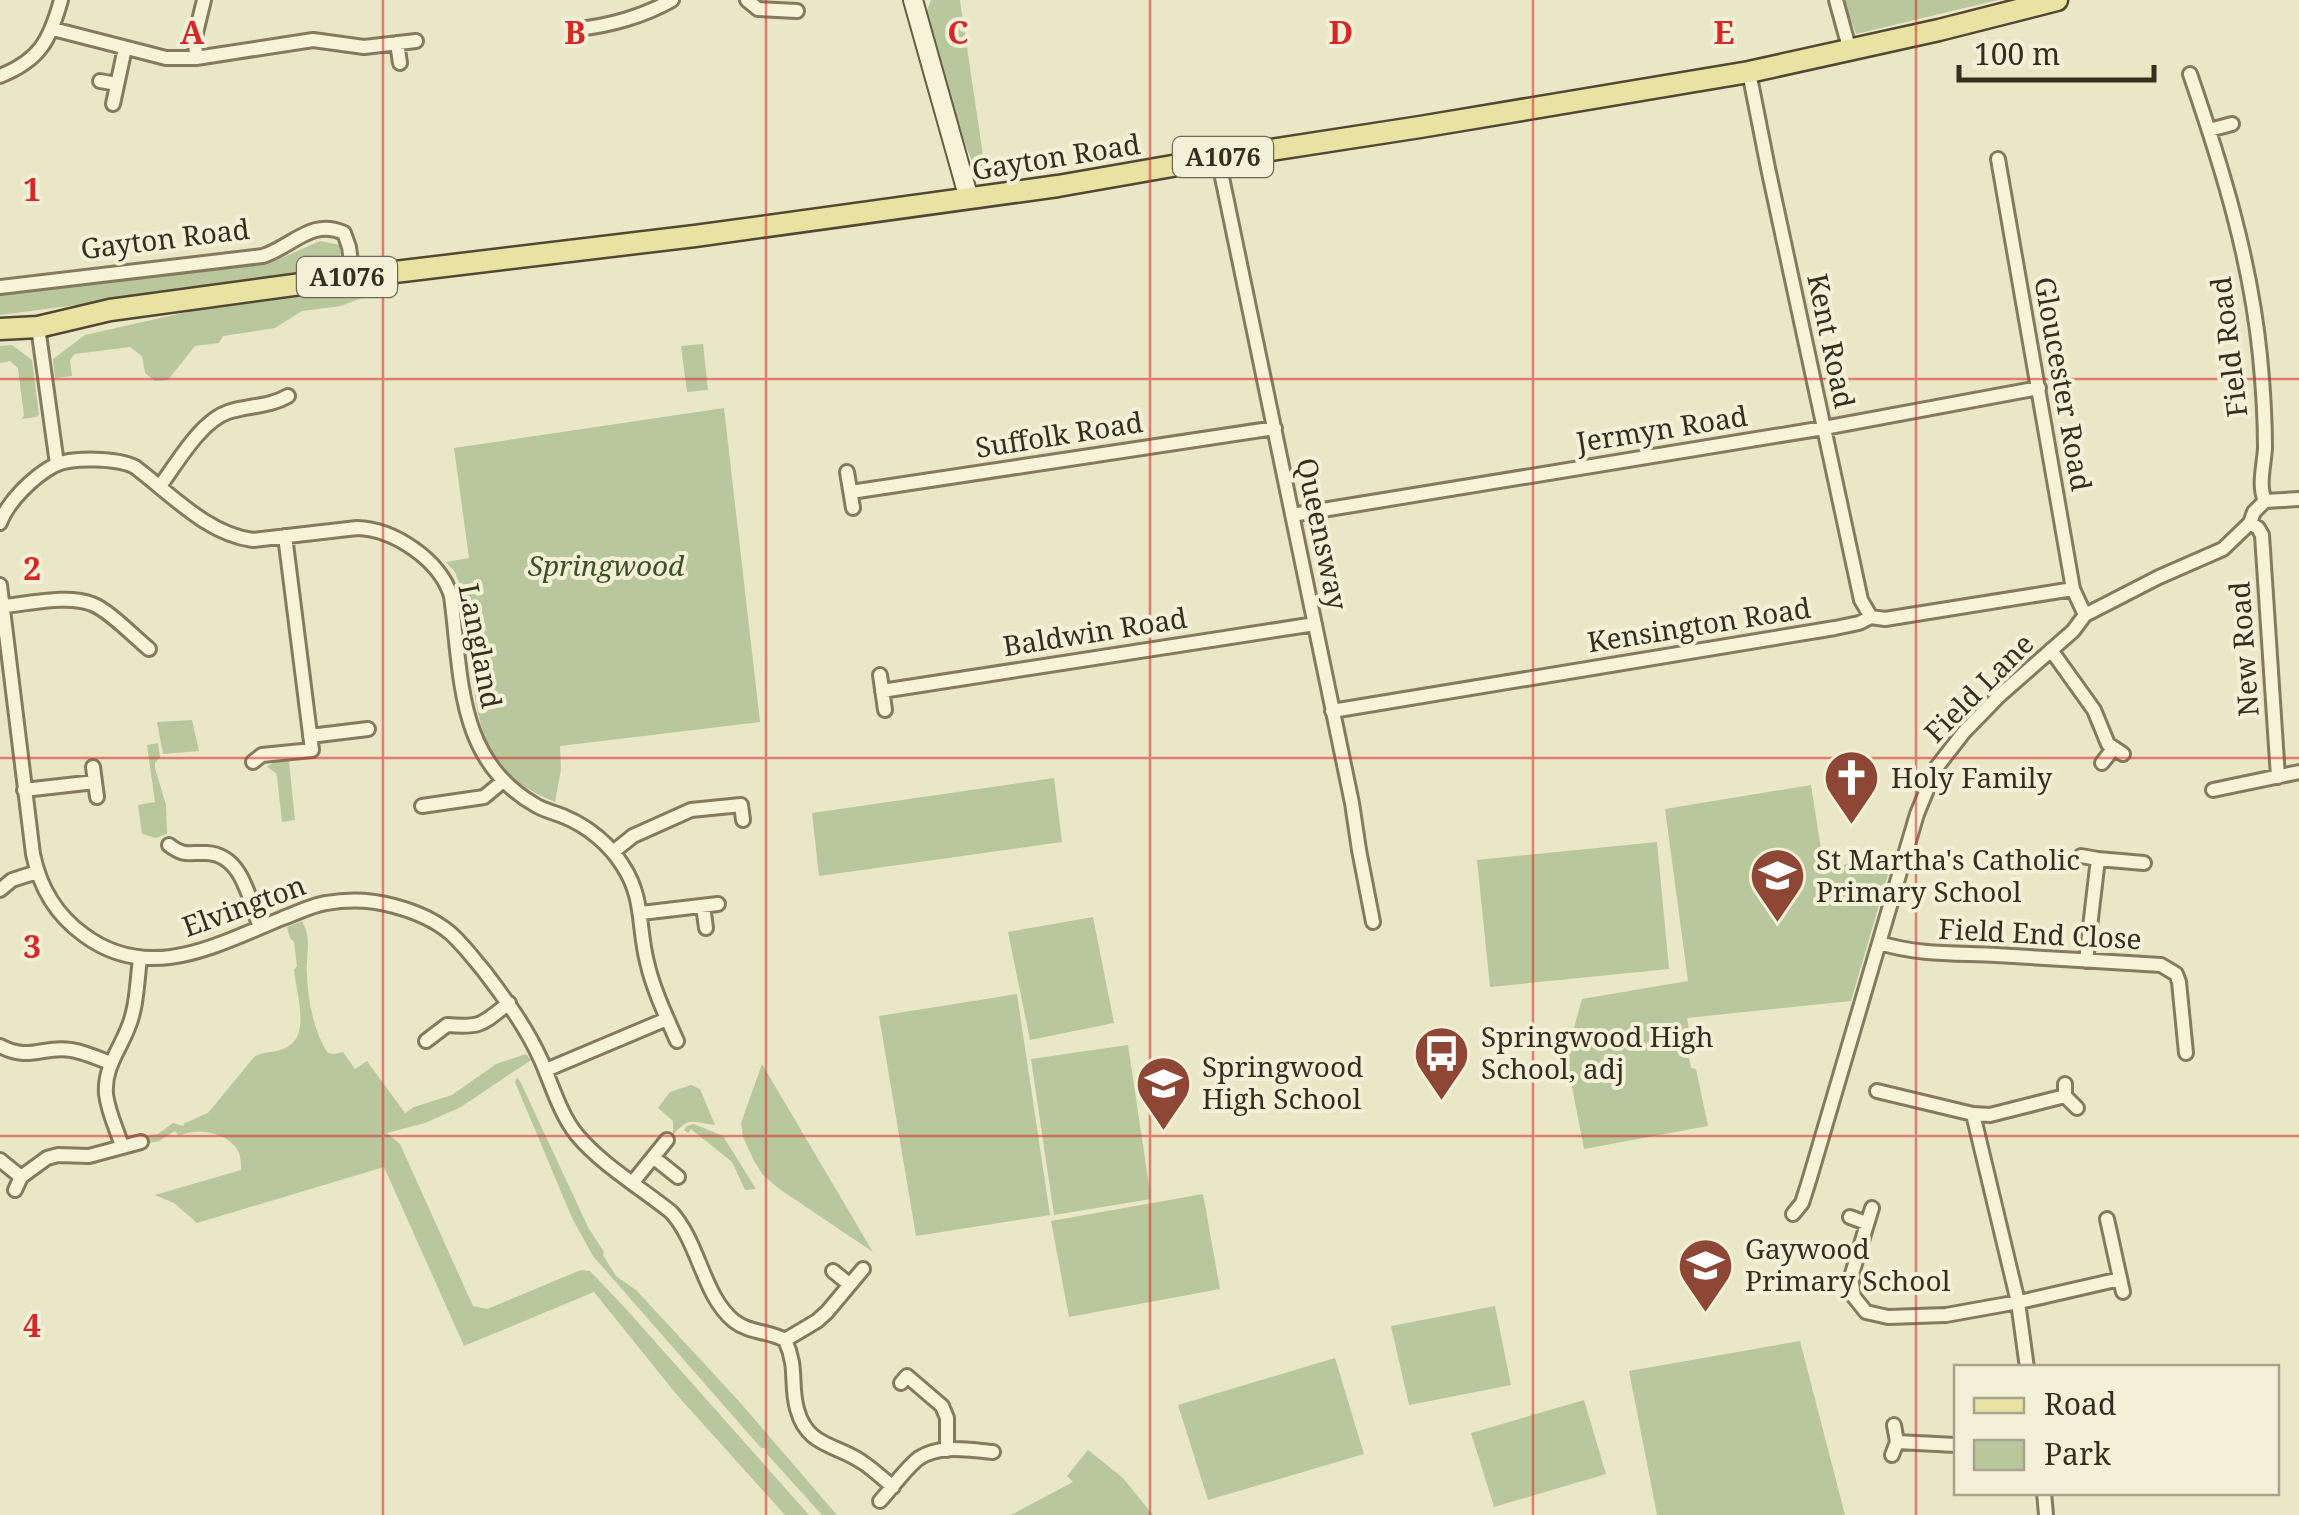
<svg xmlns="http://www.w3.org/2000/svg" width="2299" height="1515" viewBox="0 0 2299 1515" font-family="'Noto Serif',serif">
  <rect width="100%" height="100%" fill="#eae7c7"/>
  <path fill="#b9c79c" d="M931,0h29l25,169 -8,5 -25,-64 -27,-94z
    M1844,0h154l-142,34z
    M320,241l20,4v26l-340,44v-21l270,-31z
    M388,286v2l-47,18 -39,5 -27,17 -52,8 -4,7 -24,3 -27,34 -13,1 -10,-8 -3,-17 -12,-9 -55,7 -5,6 2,16 -17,2 -2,-19 32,-24 111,-25z
    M703,344l5,46 -21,2 -6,-46z
    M12,345l20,15 7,55 -3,2 -15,2 3,-3 -6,-48 -8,-7 -10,2v-17z
    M724,408l36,314 -200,24 1,24 -6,32c-65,-25 -75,-64 -83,-127 -3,-28 -7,-57 -10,-85l-7,-18 -9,-10 23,-4 -15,-110z
    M192,720l7,31 -36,3 -6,-32z
    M158,743l2,14 -5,6v5l11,37 1,29 -11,4 -14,-4 -4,-29 17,-3 -8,-57z
    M289,761l6,59 -13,2 -5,-45 -1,-4 -9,-6 7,-5z
    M1054,778l8,64 -243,34 -7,-63z
    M1811,785l13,83 69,-11 -42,144 -164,17 3,17 -4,5 5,28 5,1 12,57 -124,23 -18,-93 16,-57 106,-18 -23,-172z
    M1657,842l12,127 -179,18 -13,-127z
    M1093,917l21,106 -84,17 -22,-108z
    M302,921c11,20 3,34 5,55 1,25 7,56 21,77l6,1 9,-2 12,17 12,-8 38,52 9,-6 38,-12 44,-31 30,-10 5,6 -70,47 -36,16 -38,10 13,11 73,162 14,3 94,-39 9,1 37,39 182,205h-24l-108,-120 -83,-103 -130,54 -80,-179 -187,56 -23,-20 -19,-8 86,-25c0,-5 0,-11 -2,-17 -9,-21 -42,-26 -60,-17l-4,-5 -16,10 -14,3 -2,-7 15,-3 15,-11 10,3 2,-3 23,-10 47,-57c10,-5 22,-3 32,-9 24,-12 9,-55 7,-77l3,-4 -3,-24 -4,-4 -3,-11z
    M1017,994l33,221 -134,21 -37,-220z
    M1128,1045l23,154 -97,16 -23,-156z
    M762,1064l111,188 -95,-64 -15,-13 -9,-14 -11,-24 -2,-14z
    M515,1074l6,9 67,144 16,25 -1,3 13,21 20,14 101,109 100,116h-15l-56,-62 -1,-5h-4l-168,-192 -21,-38 -57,-136 2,-4z
    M691,1085l9,4 15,36c-22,-2 -25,-10 -42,10v-14l-15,-13 12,-16z
    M694,1124l29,12 33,53 -11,1 -13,-28 -41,-33 -3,4 -4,-3 3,-4z
    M1203,1194l17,95 -151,28 -18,-96z
    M1495,1306l16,79 -102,20 -18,-79z
    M1800,1341l45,174h-188l-28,-144z
    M1335,1358l29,96 -156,46 -30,-95z
    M1584,1400l22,74 -112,33 -23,-74z
    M1088,1450l35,28 30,37h-142l62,-33 -6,-6z"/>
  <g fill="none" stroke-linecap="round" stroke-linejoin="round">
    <defs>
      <path id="street" d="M747,0l11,9 39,2
        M1836,0l14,51
        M53,29l113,29h30l117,-18 51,7 52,-6
        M577,29c32,-3 67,-13 95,-29
        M397,43l3,20
        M196,58l-1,-21 9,-37
        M1749,72l19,96 93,432 10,17
        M2190,74c32,93 60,183 70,282 3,31 5,62 5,92 -1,18 -7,37 0,53
        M0,76c40,-16 50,-36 61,-76
        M100,81l17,3
        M113,104l12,-56
        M2209,130l23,-6
        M1218,158l134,645 7,47 14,72
        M1998,159l75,430 12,26
        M0,287l263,-31c30,-10 49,-38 81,-23l5,14 4,30
        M38,327l19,137
        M847,472l6,36
        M160,486c17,-23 41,-65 68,-74 21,-7 41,-5 60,-16
        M851,492l424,-64
        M1292,515l532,-87 215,-40
        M0,523c8,-22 34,-47 55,-58 17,-8 63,-7 80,2 36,27 72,67 118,73l104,-12c37,1 83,32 94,68 11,81 5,165 86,210 9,5 19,7 28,11 24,10 45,28 58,49 21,32 15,61 24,96 6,27 19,54 30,79
        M2250,523l8,5 4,7 16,242
        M0,585l33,269c7,34 23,61 51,81 66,49 134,9 199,-17 14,-5 29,-13 43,-15 22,-4 47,-3 68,3 19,5 39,13 55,26 13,11 24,26 35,39 22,29 42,56 57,89 11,25 19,54 36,75 24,29 64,53 94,77 28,30 32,84 63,109 15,12 35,10 51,19 13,28 5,43 12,69 10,38 39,35 65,53 11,7 21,17 31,25
        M3,606c25,-2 65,-12 89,-2 18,7 41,32 57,45
        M2051,650l43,60 14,34 15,10
        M880,675l5,35
        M882,691l433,-67
        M1332,711l503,-83 24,-5 12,-6 14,2 188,-30
        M310,736l58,-7
        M253,762l9,-7 50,-5 -27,-214
        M2102,763l11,-14
        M93,767l2,15
        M24,790l71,-8 2,15
        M2213,790l86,-18
        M422,806l62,-9 18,-15
        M169,845c16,12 19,7 38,8 36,2 42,47 53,74
        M613,852l20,-16 58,-26 50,-5 2,15
        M2081,856l17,3
        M0,890l12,-10 25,-8
        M703,906l3,22
        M641,913l77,-9
        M1880,943c38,12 76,10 116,12 55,3 110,7 165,10l15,9 3,8 7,71
        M2086,961l12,-102 46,4
        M426,1041l21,-16c35,3 35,-1 62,-22
        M0,1046c30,16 44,-1 71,4 13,2 27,8 39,13
        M546,1070l121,-51
        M2065,1084v12l12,12
        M1877,1091l96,23 17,1 75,-19
        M1973,1114l45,188 9,66
        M122,1146c-5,-16 -14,-34 -16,-52 -2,-26 13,-43 22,-66 9,-21 9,-47 12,-69
        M653,1157l25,20
        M0,1160l21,17
        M633,1182l34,-42
        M15,1190l6,-13 26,-19 11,-3 31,1 52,-14
        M1872,1208l-21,69 3,20 12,15 22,5 58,-2 78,-14 96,-22
        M1793,1214l9,-11 7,-22 108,-367 19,-46 28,-36 35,-36 74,-65 12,-16 74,-38 64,-28 27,-26 4,-11 11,-11 34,-2
        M1850,1217l16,6
        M2107,1219l16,73
        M833,1271l16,13
        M785,1340l32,-19 10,-9 36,-43
        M901,1383l6,-7 35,30 5,12v32
        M1897,1442l59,3
        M1892,1455l5,-13 -3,-17
        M2044,1492l2,23
        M880,1501c12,-13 25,-32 39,-43 21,-14 50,-8 74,-6"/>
      <path id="secondary" d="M913,0l56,199"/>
      <path id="primary" d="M0,329l38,-2 72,-17 243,-33 342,-41 363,-50 160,-28 202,-31 329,-55 190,-42 118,-30"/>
    </defs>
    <use href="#street" stroke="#847b5e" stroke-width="18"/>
    <use href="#secondary" stroke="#665c41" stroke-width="22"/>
    <use href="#primary" stroke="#524832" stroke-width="25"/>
    <use href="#street" stroke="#f6f3d9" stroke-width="12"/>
    <use href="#secondary" stroke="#f6f3d9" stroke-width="18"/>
    <use href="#primary" stroke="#e9e3a3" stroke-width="20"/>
  </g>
  <path fill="none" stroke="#d62828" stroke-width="2.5" stroke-opacity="0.55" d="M383,0v1515M766,0v1515M1150,0v1515M1533,0v1515M1916,0v1515M0,379h2299M0,758h2299M0,1136h2299"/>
  <defs>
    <symbol id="church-pin" viewBox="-11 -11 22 30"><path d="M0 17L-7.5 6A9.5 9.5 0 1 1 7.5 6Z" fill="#8d4734" stroke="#f2f0d6"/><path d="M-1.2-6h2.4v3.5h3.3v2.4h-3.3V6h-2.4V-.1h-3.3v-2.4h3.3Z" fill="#fff"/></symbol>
    <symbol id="school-pin" viewBox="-11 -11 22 30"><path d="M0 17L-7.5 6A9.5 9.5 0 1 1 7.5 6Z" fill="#8d4734" stroke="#f2f0d6"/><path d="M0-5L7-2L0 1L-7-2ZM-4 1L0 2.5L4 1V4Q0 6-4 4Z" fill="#fff"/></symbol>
    <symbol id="bus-pin" viewBox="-11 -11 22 30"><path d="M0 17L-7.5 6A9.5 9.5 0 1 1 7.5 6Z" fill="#8d4734" stroke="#f2f0d6"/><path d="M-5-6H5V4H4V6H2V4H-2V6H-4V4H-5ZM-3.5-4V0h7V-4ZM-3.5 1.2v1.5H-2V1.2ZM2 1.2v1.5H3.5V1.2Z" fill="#fff"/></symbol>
  </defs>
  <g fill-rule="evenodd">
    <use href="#church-pin" x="1820" y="746" width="63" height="86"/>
    <use href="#school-pin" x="1746" y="844" width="63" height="86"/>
    <use href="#bus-pin" x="1410" y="1022" width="63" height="86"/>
    <use href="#school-pin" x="1132" y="1052" width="63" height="86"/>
    <use href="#school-pin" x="1674" y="1234" width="63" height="86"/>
  </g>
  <g text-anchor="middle" stroke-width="8" stroke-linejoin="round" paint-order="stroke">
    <g fill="#f2f0d6" stroke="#6e6957" stroke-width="2.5">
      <rect x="1173" y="137" width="100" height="40" rx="8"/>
      <rect x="297" y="257" width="100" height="40" rx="8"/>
    </g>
    <g font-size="25" font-weight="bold" fill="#362f20">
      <text x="1223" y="166">A1076</text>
      <text x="347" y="286">A1076</text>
    </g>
    <g font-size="28" fill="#362f20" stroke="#f2f0d6">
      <text transform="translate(1056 157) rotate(-9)" y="10">Gayton Road</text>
      <text transform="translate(165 239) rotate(-7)" y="10">Gayton Road</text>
      <text transform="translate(1831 341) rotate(78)" y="10">Kent Road</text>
      <text transform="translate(2229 347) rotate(-97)" y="10">Field Road</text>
      <text transform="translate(2063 384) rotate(80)" y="10">Gloucester Road</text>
      <text transform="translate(1662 429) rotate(-9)" y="10">Jermyn Road</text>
      <text transform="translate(1059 435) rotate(-9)" y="10">Suffolk Road</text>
      <text transform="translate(1322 534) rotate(78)" y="10">Queensway</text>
      <text transform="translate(1699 625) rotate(-9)" y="10">Kensington Road</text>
      <text transform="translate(1095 632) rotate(-9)" y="10">Baldwin Road</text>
      <text transform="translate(480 646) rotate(79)" y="10">Langland</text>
      <text transform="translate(2244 649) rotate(-94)" y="10">New Road</text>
      <text transform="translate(1979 688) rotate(-45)" y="10">Field Lane</text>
      <text transform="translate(244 906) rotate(-20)" y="10">Elvington</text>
      <text transform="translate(2040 934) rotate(3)" y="10">Field End Close</text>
    </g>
    <g font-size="28" font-style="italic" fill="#3e5029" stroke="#f2f0d6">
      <text x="606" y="576">Springwood</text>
    </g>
    <g font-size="28" fill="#362f20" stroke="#f2f0d6" text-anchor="start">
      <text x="1891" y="788">Holy Family</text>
      <text x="1816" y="870">St Martha's Catholic<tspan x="1816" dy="32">Primary School</tspan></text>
      <text x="1481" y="1047">Springwood High<tspan x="1481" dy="32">School, adj</tspan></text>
      <text x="1202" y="1077">Springwood<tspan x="1202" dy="32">High School</tspan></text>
      <text x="1745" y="1259">Gaywood<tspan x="1745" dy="32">Primary School</tspan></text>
    </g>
  </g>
  <g font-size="32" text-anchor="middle" font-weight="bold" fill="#d62828" stroke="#f2f0d6" stroke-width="8" stroke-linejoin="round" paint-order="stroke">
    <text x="192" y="44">A</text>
    <text x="575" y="44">B</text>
    <text x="958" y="44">C</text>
    <text x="1341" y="44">D</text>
    <text x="1724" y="44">E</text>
    <text x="32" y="201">1</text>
    <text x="32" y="580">2</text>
    <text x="32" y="958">3</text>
    <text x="32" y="1337">4</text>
  </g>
  <rect x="1954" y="1365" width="325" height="130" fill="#f2f0d6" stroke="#a7a38d" stroke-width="2.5"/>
  <rect x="1974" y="1398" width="50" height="15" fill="#e9e3a3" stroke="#a7a38d" stroke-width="2.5"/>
  <text x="2044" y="1415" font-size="30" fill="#362f20">Road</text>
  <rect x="1974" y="1440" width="50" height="30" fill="#b9c79c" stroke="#a7a38d" stroke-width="2.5"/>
  <text x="2044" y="1465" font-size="30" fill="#362f20">Park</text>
  <path d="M1959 65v15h195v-15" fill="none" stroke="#362f20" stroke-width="5"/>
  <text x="1974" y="65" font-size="30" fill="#362f20" stroke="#f2f0d6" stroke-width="8" paint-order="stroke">100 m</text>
</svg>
